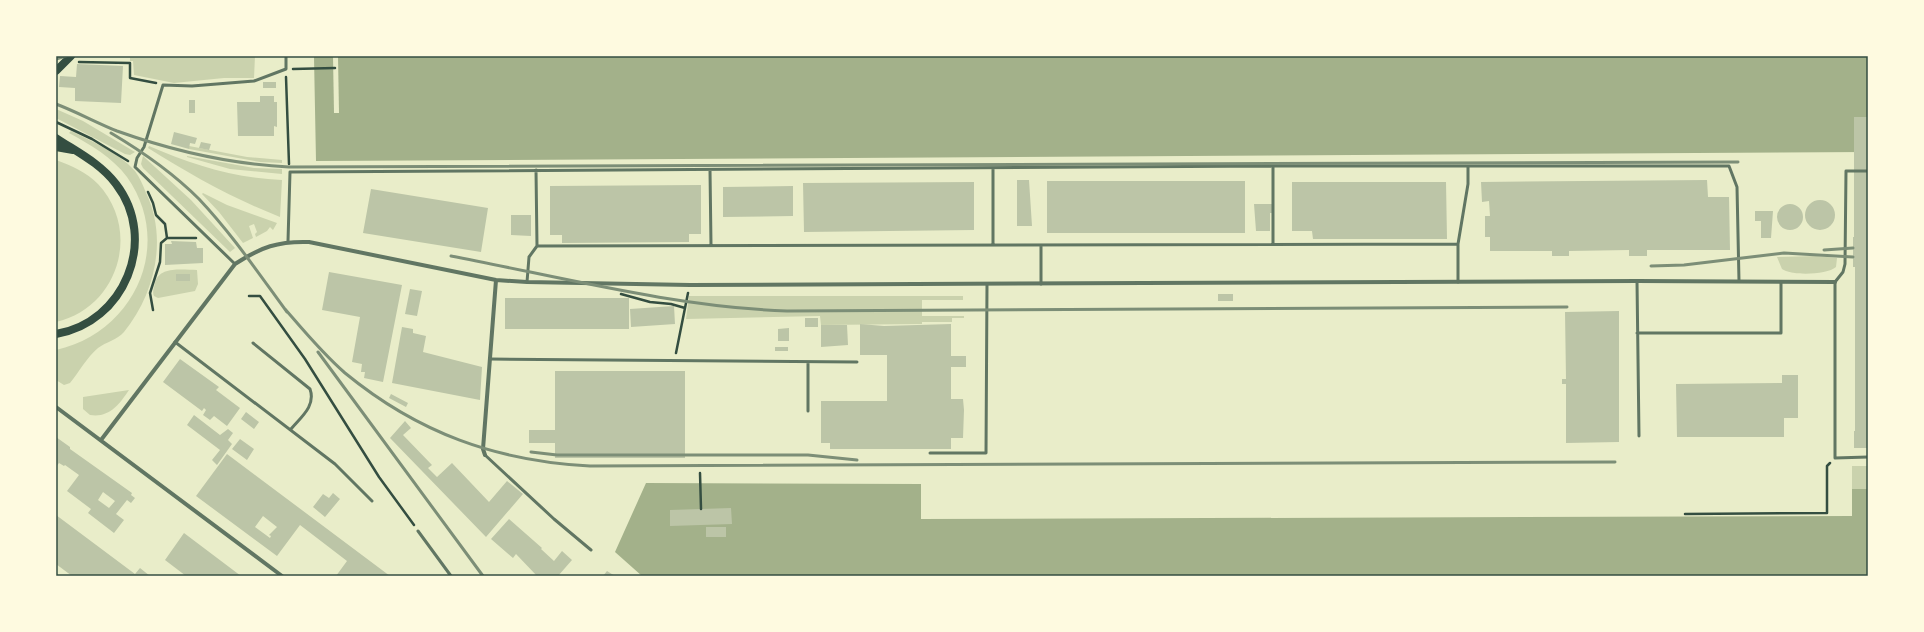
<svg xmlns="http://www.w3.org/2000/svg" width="1924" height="632" viewBox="0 0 1924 632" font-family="'Archivo Narrow',sans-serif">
  <rect width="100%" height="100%" fill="#e9edc9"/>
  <path fill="#cad2ad" d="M130,56h125l-1,22h-30l-50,5 -40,-8 -1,-14h-3z
    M56,109l27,12 52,31 -5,3 -5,-1 -69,-36z
    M71,131c22,11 47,21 64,40 5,7 8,14 11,22 22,45 9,101 -22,139 -7,8 -18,10 -26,16 -11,9 -19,24 -28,35l-6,2 -8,-5v-30c78,-17 119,-105 71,-173 -15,-20 -36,-32 -58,-44z
    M149,146c43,19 86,32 133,34l-2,37c-46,-18 -89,-42 -132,-69z
    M189,146l58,11 35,3v3l-22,-1 -71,-13z
    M143,156l48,44 44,48 -5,4 -87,-84 -2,-4z
    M187,156l67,12 28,1v5l-52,-5 -43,-12z
    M56,160c16,6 30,12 42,24 44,47 20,124 -42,138z
    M203,193l24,12 50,18 -4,7 -3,-3 -3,4 -11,6 -1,-3 2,-2 -3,-8 -5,2 4,12 -10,5 -24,-31 -17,-18z
    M1816,256l21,2 -1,9c-9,8 -45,9 -54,2l-5,-12z
    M197,270l1,14 -3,7 -37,7 -4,-2c-2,-4 0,-8 1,-13 4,-17 27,-13 42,-13z
    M689,296h274v4h-41v16h42v2h-12v4h-30v2l-101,1 -1,-9 -134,3z
    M129,390c-10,15 -20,28 -39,25l-7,-6v-12z
    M1852,466h16v23h-16z"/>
  <path fill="#a3b18a" d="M316,56h1552v96l-1552,9 -2,-104z
    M646,483l275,1v35l931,-3v-27h16v87h-1226l-27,-24z"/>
  <path fill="#e9edc9" d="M333,56h5l1,57h-5z"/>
  <path fill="#bcc5a7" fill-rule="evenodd" d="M77,64l46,2 -2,37 -46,-2v-13l-16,-1 1,-11 16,1z
    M263,82h13v6h-13z
    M260,96h14v6h3v25l-3,-1v10h-36l-1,-34h23z
    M189,100h6v13h-6z
    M1854,117h14v331h-14v-17h1v-164h-2v-30h1z
    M174,132l23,6 -2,6 -5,-1 -1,6 -18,-5z
    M201,142l10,2 -2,6 -10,-2z
    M1017,180h12l3,46h-15z
    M1707,180l1,17h21l1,53h-83v6h-18v-6l-60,1v5h-17v-5h-62v-14h-5v-21h5l-1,-15 -7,1 -1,-20z
    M1047,181h198v52h-198z
    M974,182v48l-170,2 -1,-49z
    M1292,182h154l1,57h-134l-1,-8h-20z
    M701,185v49h-12v8l-127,1v-8h-12v-49z
    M793,186v30l-70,1v-30z
    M371,189l117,19 -7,44 -118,-19z
    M1805 215a15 15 0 1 1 30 0a15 15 0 1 1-30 0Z
    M1777 217a13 13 0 1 1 26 0a13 13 0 1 1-26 0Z
    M1254,204h18v9h-2v18h-14z
    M1755,211h18l-2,27h-10v-17h-6z
    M511,215h20v21l-20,-1z
    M171,241l25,1 1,6h6v15l-38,2v-21h7z
    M329,272l73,13 -19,97 -19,-4 1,-6h-4l1,-8 -10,-2 8,-45 -38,-7z
    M176,274h14v7h-14z
    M410,289l12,2 -5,25 -12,-2z
    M1218,294h15v7h-15z
    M505,298h124v31h-124z
    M674,306l1,18 -44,3 -1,-18z
    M1619,311v131l-53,1v-59h-4v-5h4l-1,-67z
    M805,318h13v9h-13z
    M860,324l24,2 67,-2v32h15v11h-15v32h12l1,11 -1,28h-12v11h-121v-6h-9v-42h66v-46h-27z
    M821,325h26l1,20 -27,2z
    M402,327l11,2v4l13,3 -3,16 59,15 -2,33 -88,-17z
    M789,328v13h-11v-12z
    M775,347h13v4h-13z
    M180,359l39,28 -3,3 24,18 -13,18 -13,-10 -4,4 -7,-5 3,-5 -2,-2 -2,3 -39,-29z
    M555,371h130v87h-130v-15h-26v-13h26z
    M1782,375h16v43h-14v19h-107l-1,-53 106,-1z
    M391,394l17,9 -2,4 -17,-9z
    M246,412l13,10 -5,7 -13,-10z
    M194,415l26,20 8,-6 5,4 -5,7 4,4 -15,21 -5,-5 8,-10 -33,-25z
    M405,421l6,7 -8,7 29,30 -4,3 9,9 15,-14 37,39 18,-21 16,13 -37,43 -96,-99z
    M56,437l14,10v2l62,44 -1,2 4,3 -4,5 -4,-3 -11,14 8,6 -10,13 -26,-20 3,-4 -24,-18 12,-16 -14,-10 -1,1 -5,-3 -3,4zM103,492l12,9 -6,7 -11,-8z
    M240,439l14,10 -7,11 -15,-11z
    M227,454l163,122h-54l11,-15 -47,-36 -23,31 -81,-60zM263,516l14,11 -8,8 2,1 -1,2 -15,-11z
    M333,493l7,6 -15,18 -12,-10 10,-13 6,4z
    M731,508l1,16 -62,2v-16z
    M56,515l79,59 5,-6 10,8h-78l-16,-12z
    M509,519l33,29 -1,1 13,12 8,-10 10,9 -14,16h-21l-21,-22 -3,4 -22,-19z
    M706,527h20v10h-20z
    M184,533l57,43h-55l-21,-16z
    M607,571l8,5h-12z"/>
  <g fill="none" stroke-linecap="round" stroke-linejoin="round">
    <path stroke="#344e41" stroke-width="2.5" d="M79,62l51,1v15l26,5
      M293,69l42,-1
      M286,77l3,87
      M56,122l36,17 36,22
      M148,192l5,11 3,12 9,9 2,14 -6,5 -1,19 -10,31 3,17
      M167,238h29
      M621,294l29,8 21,2 14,4
      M249,296h11l45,63 74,118 35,48
      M676,353l12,-60
      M700,473l1,36
      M1685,514l142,-1v-47l3,-3"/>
    <path stroke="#617663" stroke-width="3" d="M1273,166v78
      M993,168v77
      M710,170l1,75
      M1868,171h-22l-1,93 -2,8 -8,10v176l33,-1
      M288,241l2,-69 983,-6h456l8,21 2,94
      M537,246l921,-2
      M1041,246v38
      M235,264l-100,-97 2,-9 7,-11 19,-62 29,1 62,-5 32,-12v-13
      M1637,281l2,155
      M527,282l2,-25 8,-11 -1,-76
      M1458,282v-38l10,-60v-18
      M1637,333h144v-51
      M175,342l160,122 37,37
      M253,343l57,46c6,17 -9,28 -19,40
      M490,359l367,3
      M808,362v49
      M930,453h56l1,-169
      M485,455l69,64 37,31
      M418,531l33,45"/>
    <path stroke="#617663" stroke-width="4" d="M56,407l226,169
      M101,440l134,-176c26,-17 43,-23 74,-22l187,38 31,2 163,3 947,-4 198,1
      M485,455l-2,-6 13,-169"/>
    <path stroke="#344e41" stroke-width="8" d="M56,71l15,-15
      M56,138c21,14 44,25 60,46 43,56 8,139 -60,150
      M56,147l17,3"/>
    <path stroke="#7c8e77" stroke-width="3" d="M56,59l10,-3
      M56,104c21,8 41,19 61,27 56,20 113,33 172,36l1449,-5
      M111,133c32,19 62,40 88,66 33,35 60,75 88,113
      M1824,250l29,-2
      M451,256c110,21 224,51 336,55l780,-4
      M1651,266l33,-1 100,-12 69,4
      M285,309c19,22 38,45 60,64 73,60 151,88 245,93l1025,-4
      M318,352l165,224
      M531,452l26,3h251l49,5"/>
  </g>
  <rect width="1924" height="632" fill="none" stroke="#fefae0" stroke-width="114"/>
  <rect x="57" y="57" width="1810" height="518" fill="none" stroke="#344e41" stroke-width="1.5"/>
</svg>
